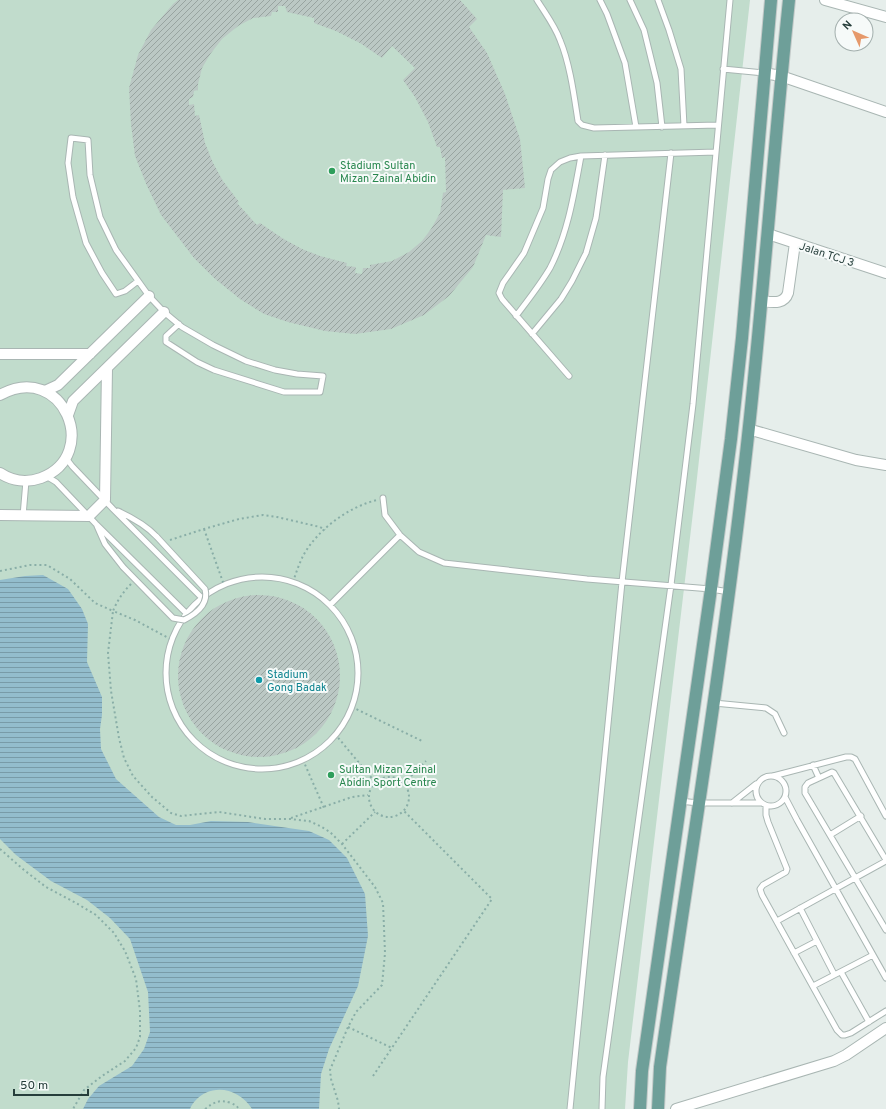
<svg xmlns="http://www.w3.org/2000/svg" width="886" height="1109" viewBox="0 0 886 1109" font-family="Overpass,sans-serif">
  <defs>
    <pattern id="water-rules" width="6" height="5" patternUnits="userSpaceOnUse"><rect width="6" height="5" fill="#93bdcd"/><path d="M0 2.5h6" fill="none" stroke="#789ba8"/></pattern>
    <pattern id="building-hatch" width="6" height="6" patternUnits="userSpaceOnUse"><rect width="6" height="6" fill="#bbc8c4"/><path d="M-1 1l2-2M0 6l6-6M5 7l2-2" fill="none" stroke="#98a4a0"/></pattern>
  </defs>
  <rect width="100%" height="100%" fill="#e6eeeb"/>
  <path fill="#c1dccc" d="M0,0h750l-54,487 -68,575 -3,47h-625z"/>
  <path fill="url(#water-rules)" d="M43,575l25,14 14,20 6,15 -1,38 15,35v18l-2,14 1,20 15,30 43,38 17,8h14l21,-4 37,1 61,9 20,9 18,18 18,36 3,42 -10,50 -29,63 -8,25 -2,35h-67c-12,-20 -40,-27 -57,-8 -2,2 -4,5 -5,8h-107l5,-10 11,-13 33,-20 12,-17 6,-17 -2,-40 -18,-53 -20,-21 -23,-18 -36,-19 -35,-26 -16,-16v-259l25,-4z"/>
  <path fill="url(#building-hatch)" fill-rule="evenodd" d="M178,0h282l17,19 -8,8 18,26 18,41 15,45 5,49 -22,2 -2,47 -15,-2 -13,32 -24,29 -25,19 -33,14 -36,5 -30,-3 -37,-9 -24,-8 -24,-15 -26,-21 -20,-20 -33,-43 -14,-29 -12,-30 -4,-32 -2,-36 9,-33 13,-25 22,-26zM278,6h7l2,6 27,6v5l22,8 24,12 22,15 10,-12 23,22 -12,12 12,17 13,25 9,25h3l2,11 3,-1 1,35 -3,1 -3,20 -9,16 -9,12 -13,11 -17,9 -22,4v3h-7l-1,6 -7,-1 1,-6 -10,-1 1,-3 -27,-7 -18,-7 -20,-11 -22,-15 -3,2 -20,-22 2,-1 -16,-21 -10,-18 -8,-20 -6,-28 -4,1 -1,-12 -5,1v-6l4,-2 1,-6 4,-1v-6l4,-16 9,-15 11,-14 16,-13 15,-8 18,-2 1,-4h6z
    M178 676a81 81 0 1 1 162 0a81 81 0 1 1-162 0Z"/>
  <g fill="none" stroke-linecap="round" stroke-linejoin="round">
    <defs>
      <path id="service" d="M537,0c8,13 18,26 23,40 10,24 14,55 18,81l4,4 12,3 124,-3
        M600,0l7,14 18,49 11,64
        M630,0l14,30 13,53 5,44
        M658,0l11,30 12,39 3,57
        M723,69l41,4
        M138,281l-13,10 -9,3 -14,-21 -16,-30 -13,-46 -5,-34 3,-25 17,2 2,35 10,42 16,33 33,46 15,16 18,15 31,18 33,16 29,9 22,4 26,2 -3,16h-36l-70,-22 -17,-8 -31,-20v-6l13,-12
        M516,316c12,-16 24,-31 34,-48 18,-35 24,-74 31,-112
        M532,334l29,-35 11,-18 14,-28 10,-35 9,-63
        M569,376l-67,-77 -3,-6 4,-10 21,-30 19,-45 5,-29 3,-9 9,-8 10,-4 11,-2 135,-4
        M66,458l6,8 41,43 89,89
        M46,476l10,6 40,42 91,90
        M383,498l2,17 15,20 19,17 25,11 143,16 124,10 18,3
        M118,511c15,7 28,14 39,26
        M23,516l3,-35
        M97,526l8,18 18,23
        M166 673a96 96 0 1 1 192 0a96 96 0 1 1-192 0Z
        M330,605l70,-70
        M714,703l52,5 9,6 9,19
        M813,765l6,13
        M756 791a15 15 0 1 1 30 0a15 15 0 1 1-30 0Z
        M773,776l73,-19h5l4,2 31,57
        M785,797l12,23 89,158
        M680,801l18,2h63
        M732,803l24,-19
        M766,806v9l2,7 19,47 -1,3 -23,13 -3,4 2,6 75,135 5,5h3l6,-2 35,-22
        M830,835l31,-19
        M886,860l-52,-87 -2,-1 -24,11 -3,4v6l81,137
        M777,921l109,-60
        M817,941l17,33
        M794,953l23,-12 -17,-33
        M841,972l28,50
        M813,986l60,-31
        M570,1109l52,-527 49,-429
        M602,1109l1,-32 68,-492 22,-181 37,-404"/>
      <path id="minor" d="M825,0l61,17
        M764,73l17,3 105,36
        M768,234l118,39
        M761,301c11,1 23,4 27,-8l7,-50
        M0,354h90
        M45,391l13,-6 91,-89
        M0,395c63,-35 102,60 41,83 -14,5 -29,3 -41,-5
        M68,415l5,-14 91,-89
        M748,429l108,31 30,5
        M0,515l89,1 16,-16 2,-132
        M676,1109l158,-48 12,-6 40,-27"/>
      <path id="primary" d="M640,1109l2,-38 69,-482 20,-150 11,-101 29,-338
        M658,1109l2,-42c30,-210 65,-420 88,-631 16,-145 26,-291 41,-436"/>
    </defs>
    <use href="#service" stroke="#a9b6b3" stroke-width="7"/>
    <use href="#minor" stroke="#a9b6b3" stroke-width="12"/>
    <use href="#primary" stroke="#c2c9c8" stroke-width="14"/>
    <path stroke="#89aea7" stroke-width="2" stroke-dasharray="2 3" stroke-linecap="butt" d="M204,529l20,56
      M170,540l34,-11 35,-10 24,-4 14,2 43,10 5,3
      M0,571l30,-6h17l23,14 25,24 18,8 -5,42 3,38 8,47 5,20 9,18 19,21 19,16 10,3 38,-4 46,7h25l19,2 11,5 10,6 12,12 33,43 8,16 2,50 -3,32 -26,27 -8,15 -18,43 1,9 7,22 1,8
      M293,582c3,-9 6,-18 10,-26 14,-26 45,-49 74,-56
      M131,584c-8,8 -14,17 -18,27l22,9 37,20
      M352,707l70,34
      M335,734l40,48
      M303,760l21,48
      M369 797a20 20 0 1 1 40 0a20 20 0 1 1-40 0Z
      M404,783l22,-22
      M291,818l61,-21 16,-2
      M342,844l33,-32
      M0,849l24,21 22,17 30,16 20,12 18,18 11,18 11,28 4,32v26l-4,11 -11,13 -23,15 -18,14 -11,19
      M348,1027l44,21
      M373,1076l119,-177 -88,-88
      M205,1109c9,-7 15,-10 26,-6 4,2 5,2 8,6"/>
    <use href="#service" stroke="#fff" stroke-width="5"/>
    <use href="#minor" stroke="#fff" stroke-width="10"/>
    <use href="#primary" stroke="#6e9f99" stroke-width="12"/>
    <defs>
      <path id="service-bridge" d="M123,567l50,51 11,2c12,-6 25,-16 21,-31l-48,-52"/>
    </defs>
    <use href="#service-bridge" stroke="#a9b6b3" stroke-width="7" stroke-linecap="butt"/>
    <use href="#service-bridge" stroke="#fff" stroke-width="5"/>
  </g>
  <g fill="#2e9e5b" stroke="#f6faf9" stroke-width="1.5">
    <circle cx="332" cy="171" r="4"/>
    <circle cx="331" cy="775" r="4"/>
  </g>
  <circle fill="#0f9aa8" stroke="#f6faf9" stroke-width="1.5" cx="259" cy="680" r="4"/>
  <g text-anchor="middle" stroke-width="4" stroke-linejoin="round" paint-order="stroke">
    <g font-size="11" fill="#27864d" stroke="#f6faf9" text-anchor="start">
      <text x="340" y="169">Stadium Sultan<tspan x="340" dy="13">Mizan Zainal Abidin</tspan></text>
      <text x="339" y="773">Sultan Mizan Zainal<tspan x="339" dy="13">Abidin Sport Centre</tspan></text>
    </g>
    <g font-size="11" fill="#263e3b" stroke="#f6faf9">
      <text transform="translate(827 254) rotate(18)" y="4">Jalan TCJ 3</text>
    </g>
    <g font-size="11" fill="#0d838f" stroke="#f6faf9" text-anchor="start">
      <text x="267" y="678">Stadium<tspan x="267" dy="13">Gong Badak</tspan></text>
    </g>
  </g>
  <g transform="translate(854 32) rotate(315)"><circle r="19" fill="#f6faf9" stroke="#a3afad"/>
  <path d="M0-3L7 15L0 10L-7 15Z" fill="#e6996b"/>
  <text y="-6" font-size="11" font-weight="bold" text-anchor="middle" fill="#263e3b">N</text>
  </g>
  <path d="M14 1089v6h74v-6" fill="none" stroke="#263e3b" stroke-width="2"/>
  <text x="20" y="1089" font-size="12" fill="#263e3b" stroke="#f6faf9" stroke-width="3" paint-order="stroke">50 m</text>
</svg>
